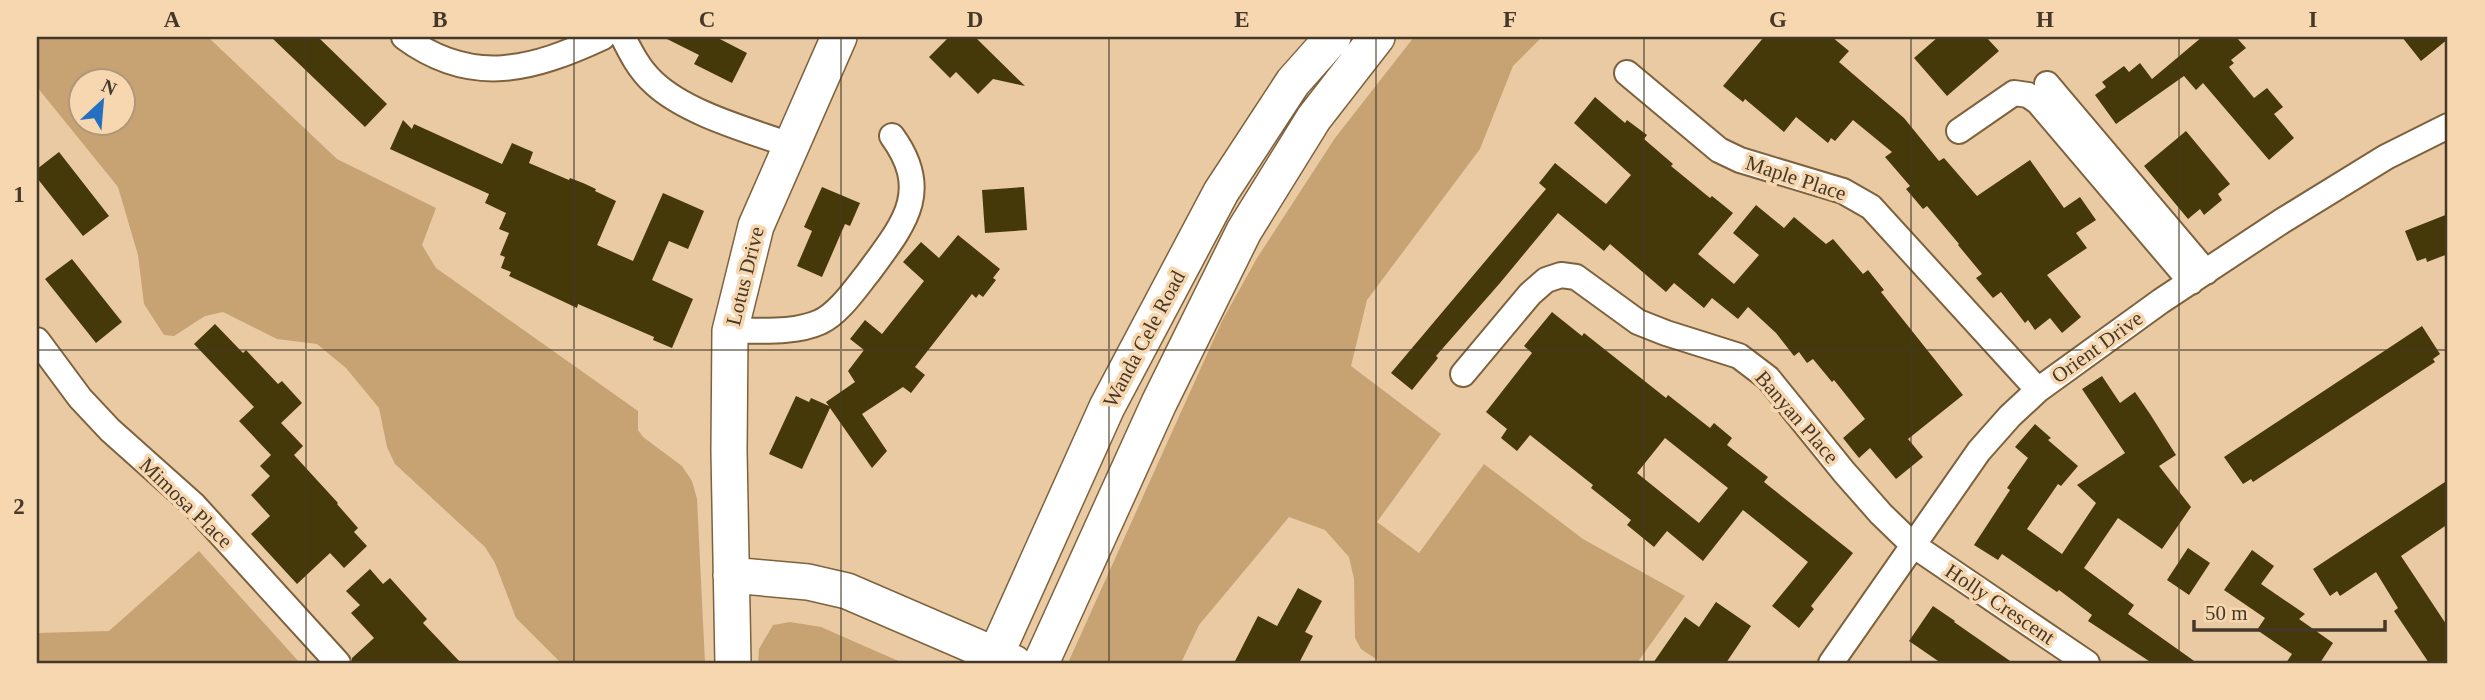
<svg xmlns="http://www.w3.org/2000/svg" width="2485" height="700" viewBox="0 0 2485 700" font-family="'Times New Roman',serif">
  <rect width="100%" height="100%" fill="#eacaa2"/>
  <path fill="#c7a374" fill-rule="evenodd" d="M37,37h171l129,122 99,49 -14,37 14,23 202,143v19l5,7 39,29 10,15 5,18 8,164h-144l-45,-45 -21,-55 -10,-16 -90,-83 -8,-17 -8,-39 -33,-40 -29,-24 -40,-5 -54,-27 -18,4 -31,20 -10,-1 -20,-31 -6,-49 -20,-68 -81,-100zM80,80h42v42h-42z
    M1414,37h128l-29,29 -33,83 -113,151 -16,66 90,68 -64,88 42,31 65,-89 99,75 102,57 -48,67h-255l-21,-14 -6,-11 -1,-59 -5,-22 -24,-27 -36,-13 -90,108 -18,38h-113l154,-342 35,-63 78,-120z
    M199,551l101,112h-263v-30l72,-2z
    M790,622l31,5 82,36h-145l1,-14 14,-24z"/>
  <path fill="#463909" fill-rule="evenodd" d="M271,37h47l69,67 -22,23z
    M663,37h53l31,16 -15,30 -38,-19 5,-9z
    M949,37h26l50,49 -32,-7 -15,15 -22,-22 -6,6 -21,-21z
    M1764,37h68l17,14 -10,11 65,56 35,43 5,-3 33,38 53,-36 34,48 16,-11 16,23 -20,13 11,15 -40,27 34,42 -19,16 -12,-15 -15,12 -7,-10 -3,3 -24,-31 -8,6 -17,-20 6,-4 -24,-29 1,-1 -32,-38 -4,3 -17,-20 4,-3 -25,-29 7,-5 -39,-32 -18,21 -4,-3 -3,5 -32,-26 -12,15 -39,-33 -2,3 -20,-16z
    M1938,37h48l13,14 -52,45 -33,-38z
    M2202,37h34l10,11 -15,12 3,3 -5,4 25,31 13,-10 16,19 -9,7 20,24 -25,22 -66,-77 -7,7 -12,-14 -68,48 -21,-29 11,-8 -4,-5 22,-16 5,6 11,-9 12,16z
    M2402,37h46v2l-27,22z
    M1595,97l30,26 2,-3 20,15 -3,4 29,25 -2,2 39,32 2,-2 21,17 -35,41 36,30 25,-29 -26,-22 23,-28 28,23 10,-11 32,27 7,-5 30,35 5,-4 16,20 -3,2 82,103 -55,44 15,18 -27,22 -26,-31 -11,10 -16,-20 22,-19 -31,-39 -2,2 -19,-23 -6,4 -8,-11 -5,4 -18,-23 -28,-26 -10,12 -26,-21 -8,10 -30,-25 -8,9 -56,-48 -6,7 -46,-38 -58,70 -64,73 2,2 -26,32 -21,-17 155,-184 -7,-6 16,-20 51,41 25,-29 -57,-52z
    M403,120l9,9 2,-5 88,40 10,-21 21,9 -4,11 40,17 1,-2 13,5 13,6 -1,2 21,10 -19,44 36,16 30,-68 41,18 -16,38 -19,-8 -17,39 41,19 -21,49 -19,-8 1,-3 -76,-33 -1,4 -68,-32 2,-4 -10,-4 4,-11 -5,-2 9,-22 -10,-4 7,-16 -21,-10 4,-9 -99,-45z
    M2186,131l44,53 -12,10 4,6 -18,15 -4,-6 -12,10 -44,-53z
    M59,152l50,64 -26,20 -46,-58v-9z
    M822,187l38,16 -10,23 -5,-2 -23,53 -25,-11 15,-35 -8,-4z
    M1024,187l3,43 -42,3 -3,-43z
    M2448,214v40l-21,8 -1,-4 -9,3 -12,-30z
    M958,235l42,34 -7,9 3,2 -13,17 -4,-3 -3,4 -4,-4 -57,73 10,8 -14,18 -8,-6 -41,27 25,37 -15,17 -42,-60 -28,61 -33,-15 27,-58 13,6 2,-4 18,8 -3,-4 29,-20 -7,-11 16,-21 -14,-11 15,-19 17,14 42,-53 -21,-19 18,-20 18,16z
    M72,259l50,63 -26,21 -51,-64z
    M1552,312l30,24 2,-3 82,65 2,-3 42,33 4,-5 18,15 -5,7 41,32 -4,5 89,71 -42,53 3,3 -15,19 -27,-22 36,-44 -65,-52 -40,51 -36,-30 -13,16 -27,-22 4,-5 -40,-32 2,-3 -63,-50 -13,16 -16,-13 6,-9 -21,-17 46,-59 -8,-7zM1665,438l63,50 -29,35 -62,-50z
    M215,324l28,29 3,-3 32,34 4,-3 20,22 -21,20 22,23 -9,9 44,48 -1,1 21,24 -4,4 13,14 -23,22 -14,-15 -33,31 -46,-50 19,-18 -19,-21 19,-19 -10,-10 11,-11 -32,-34 15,-14 -60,-63z
    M2422,326l18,28 -7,5 2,3 -182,120 -2,-3 -8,5 -19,-27z
    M2102,376l18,27 15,-11 15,22 26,41 -17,11 32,41 -29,42 -44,-31 -34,50 50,37 -6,9 69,49h-45l-64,-42 4,-6 -33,-25 -2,2 -55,-38 -4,6 -24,-15 36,-55 -3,-2 21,-30 -13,-11 20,-23 16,14 -3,2 30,26 -17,20 -3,-2 -31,45 35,25 34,-51 -19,-18 48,-32 -43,-64z
    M2448,480v44l-47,32 47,71v36h-19l-35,-52 4,-3 -22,-36 -36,24 -3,-5 -7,5 -17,-27z
    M2188,548l22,15 -21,32 -22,-15z
    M2252,550l22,16 -13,18 44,30 -6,5 34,24 -13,20h-34l6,-9 -35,-24 8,-12 -41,-28z
    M370,569l13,15 7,-6 37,41 -4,4 38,40h-109v-5l22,-20 -23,-25 9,-8 -14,-14z
    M1298,588l24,13 -17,31 8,4 -14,27h-65l24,-47 19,10z
    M1716,602l35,24 -25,37h-73l32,-46 14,10z
    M1933,606l22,15 -1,1 59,41h-72l-32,-22z"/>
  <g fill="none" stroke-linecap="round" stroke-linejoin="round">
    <defs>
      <path id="street" d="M404,37c68,50 128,33 199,0
        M623,37c8,16 16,32 30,45 32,31 95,48 137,63
        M1627,73l92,77 21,10 103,31 28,16 167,183
        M2047,84l159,188
        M1959,131l55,-38 14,2 10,7 153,180
        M730,331c28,-1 63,3 90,-9 19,-9 35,-33 48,-49 35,-48 65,-81 24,-137
        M37,340l43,58 30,32 84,75 144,158
        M1463,374l67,-80 16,-14 15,-5 15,2 62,45 28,11 73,23 29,22 76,94 37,42 32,31 174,118
        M1831,663l148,-212 31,-35 28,-26 123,-89 121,-80 104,-64 62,-31"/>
      <path id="secondary" d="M731,575l77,7 39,9 167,72
        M733,663l-4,-212 1,-120 26,-105 83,-189
        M992,663l115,-256 114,-215 72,-110 40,-45
        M1041,663l118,-260 85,-172 70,-113 63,-81"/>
    </defs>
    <use href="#street" stroke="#7e623d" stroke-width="28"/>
    <use href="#secondary" stroke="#7e623d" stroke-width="38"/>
    <use href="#street" stroke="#fff" stroke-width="24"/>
    <use href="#secondary" stroke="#fff" stroke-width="35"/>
  </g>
  <path fill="none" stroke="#453828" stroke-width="2" stroke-opacity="0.55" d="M306,37v626M574,37v626M841,37v626M1109,37v626M1376,37v626M1644,37v626M1911,37v626M2179,37v626M37,350h2411"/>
  <g text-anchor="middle" stroke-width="7" stroke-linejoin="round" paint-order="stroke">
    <g font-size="21" fill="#453828" stroke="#f7d7af">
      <text transform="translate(1796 178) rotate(18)" y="7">Maple Place</text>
      <text transform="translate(745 276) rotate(-76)" y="7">Lotus Drive</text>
      <text transform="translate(1144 339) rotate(-62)" y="7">Wanda Cele Road</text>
      <text transform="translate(2097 347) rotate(-36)" y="7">Orient Drive</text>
      <text transform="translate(1797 417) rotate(49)" y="7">Banyan Place</text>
      <text transform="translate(186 503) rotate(44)" y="7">Mimosa Place</text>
      <text transform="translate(2000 604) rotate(34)" y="7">Holly Crescent</text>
    </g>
  </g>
  <rect width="2485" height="700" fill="none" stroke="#f7d7af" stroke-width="77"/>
  <g transform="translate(102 102) rotate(26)"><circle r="33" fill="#f7d7af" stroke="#b09779" stroke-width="2"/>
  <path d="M0-5L12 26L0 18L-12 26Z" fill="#246fbf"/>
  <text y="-10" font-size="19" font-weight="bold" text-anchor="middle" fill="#453828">N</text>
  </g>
  <path d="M2194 620v10h191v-10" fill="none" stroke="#453828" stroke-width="3.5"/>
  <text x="2205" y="620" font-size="21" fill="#453828" stroke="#f7d7af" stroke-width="5" paint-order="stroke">50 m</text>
  <rect x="38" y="38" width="2408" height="624" fill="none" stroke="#453828" stroke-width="2.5"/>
  <g font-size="23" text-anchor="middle" font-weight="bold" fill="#453828">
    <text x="172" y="27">A</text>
    <text x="440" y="27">B</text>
    <text x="707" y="27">C</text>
    <text x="975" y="27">D</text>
    <text x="1242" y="27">E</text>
    <text x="1510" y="27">F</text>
    <text x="1778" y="27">G</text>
    <text x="2045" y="27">H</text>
    <text x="2313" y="27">I</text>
    <text x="19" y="202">1</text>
    <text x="19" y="514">2</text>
  </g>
</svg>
